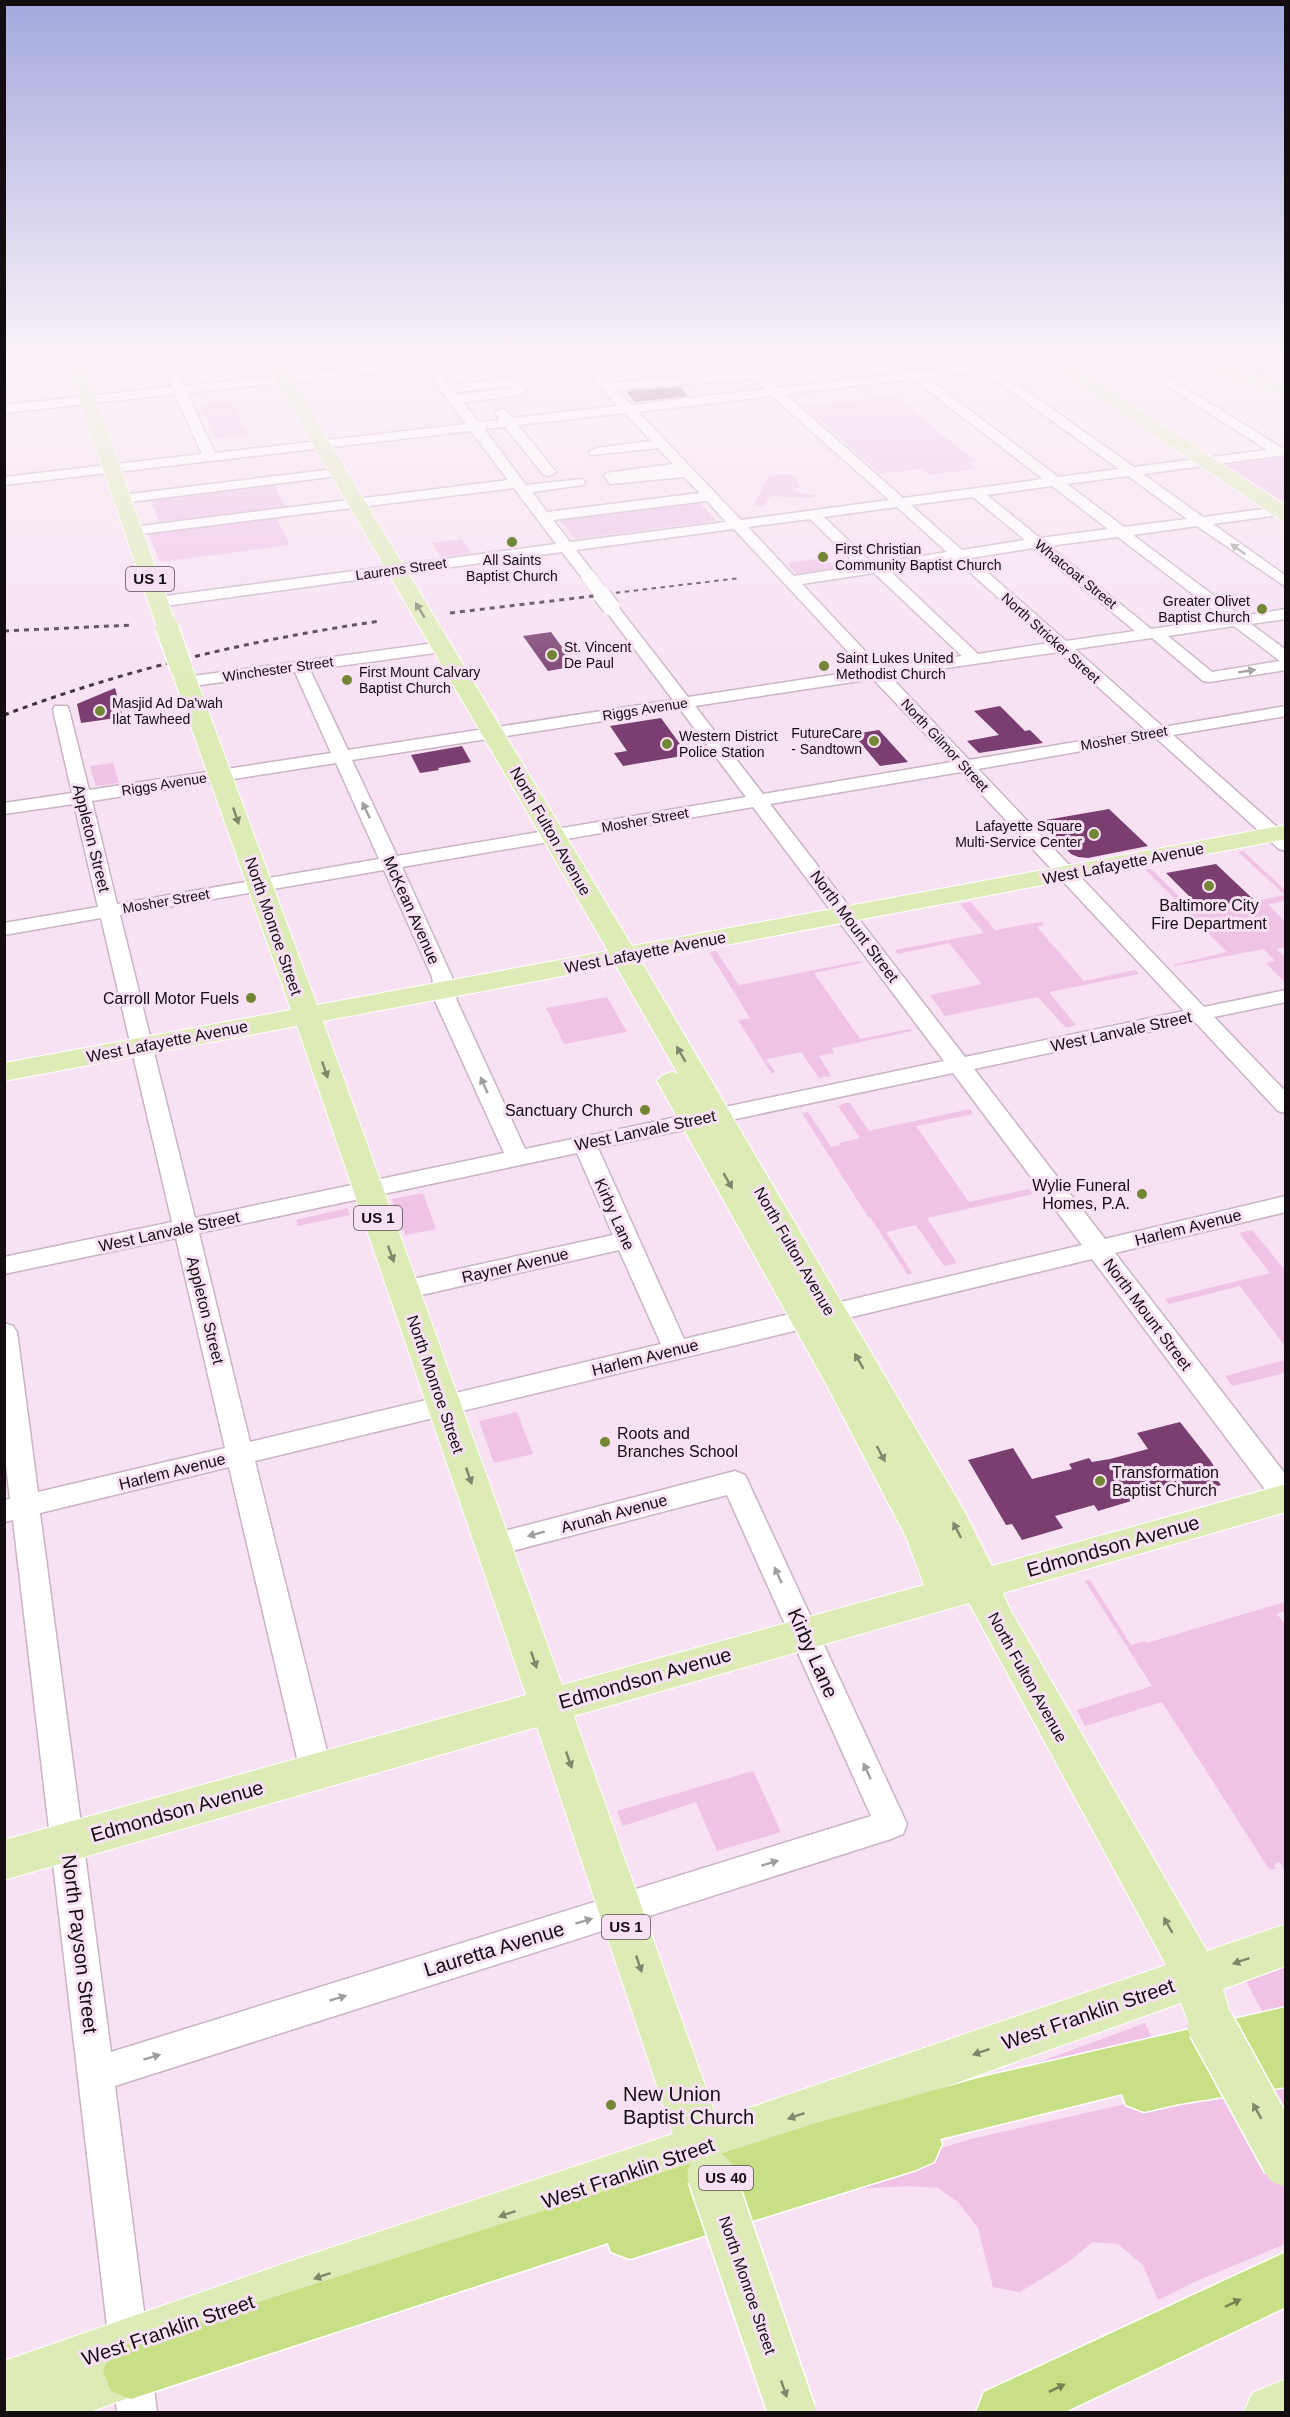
<svg xmlns="http://www.w3.org/2000/svg" width="1290" height="2417" viewBox="0 0 1290 2417" font-family="Arial,sans-serif">
  <rect width="100%" height="100%" fill="#f7e1f2"/>
  <path fill="#efc2e6" d="M893,358h124l-96,11 -36,-6z
    M1204,358h81l-21,20 -62,-19z
    M895,396l80,65 -7,1 8,7 -47,6 -8,-6 -40,5 -76,-67z
    M231,401l17,34 -32,3 -16,-34z
    M1285,457v46l-61,-38z
    M789,474l13,12 -7,3 2,3 20,4 -7,2 -40,-2 -5,10 -11,-1 14,-29z
    M274,484l13,24 -127,17 -9,-26z
    M693,495l23,26 -141,18 -21,-26z
    M276,517l14,28 -130,17 -11,-28z
    M462,539l9,14 -30,4 -9,-14z
    M816,559l4,5 34,-5 6,6 -63,9 -10,-11z
    M113,763l6,20 -23,3 -6,-20z
    M1243,851l42,39v11l-17,3 17,18v25l-8,2 8,9v24l-19,-19 9,-2 -11,-12 -89,17 -2,-1 54,-13 -82,-83h6l45,44 89,-18 -47,-43z
    M971,902l24,28 46,-8 3,3 -7,2 47,54 51,-11 4,4 -90,18 27,33 -10,3 -28,-31 -93,19 -15,-21 52,-11 -33,-41 -51,11 -3,-4 89,-17 -24,-29z
    M716,951l23,34 121,-24 1,2 -47,10 46,66 50,-10 2,2 -80,17 2,5 -15,3 12,20 -12,2 -18,-26 -35,7 9,13 -4,1 -33,-53 12,-2 -41,-66z
    M607,997l20,35 -63,12 -18,-36z
    M849,1102l20,29 101,-22 3,5 -57,12 53,76 60,-13 4,5 -106,24 30,45 -13,3 -28,-41 -30,7 26,41 -4,2 -38,-58h-2l-66,-104 6,-1 23,35 9,-2v-2l20,-5 -22,-32z
    M423,1193l13,36 -31,6 -13,-36z
    M347,1208l3,7 -52,11 -2,-6z
    M1252,1230l33,40v76l-45,-60 -71,18 -4,-5 105,-26 -31,-40z
    M1285,1360v13l-53,13 -7,-10z
    M517,1412l16,42 -39,9 -15,-42z
    M1090,1580l41,65 14,-4 2,2 138,-41v9l-8,3 9,12 -1,245 -5,-9 -6,2 2,5h-7l-107,-167 -77,24 -8,-16 75,-24 -67,-105z
    M753,1771l28,61 -64,19 -21,-49 -73,24 -6,-15z
    M1285,1965v64l-12,3 -28,-53z
    M1145,2023l6,13h21l-416,131z
    M1285,2068v176l-91,38 -36,18 -15,-35 -25,-21 -25,-2 -26,21 -47,29 -27,-5 -15,-59 -20,-26 -20,-14 -29,-2 -110,6 172,-53z"/>
  <path fill="#7a3f70" d="M680,387l8,9 -53,6 -9,-11z
    M551,632l25,34 -28,5 -25,-35z
    M115,688l8,29 -42,6 -4,-19z
    M1000,706l25,25 5,-1 13,13 -64,10 -12,-12 32,-6 -25,-24z
    M661,718l27,37 -65,11 -9,-13 13,-2 -17,-25z
    M879,730l29,32 -28,4 -27,-32z
    M462,746l9,16 -33,6 1,2 -19,3 -9,-18z
    M1109,809l39,37 -60,12 -10,-1 -7,-3 -31,-33z
    M1216,864l37,35 -51,10 -36,-36z
    M1180,1422l30,38 5,8 -5,2 11,15 -40,11 -8,-12 -39,10 4,5 -40,12 -4,-6 -39,11 8,12 -41,12 -10,-16 -6,1 -38,-65 45,-12 19,31 40,-10 -3,-5 20,-6 3,4 18,-3 38,-10 -11,-16z"/>
  <g fill="none" stroke-linecap="round" stroke-linejoin="round">
    <defs>
      <path id="minor" d="M159,358h12l13,28 235,-25 -2,-3 13,2 55,-2 -6,4 -43,4 14,19 62,-7c6,2 11,8 14,13l-6,4 -57,7 15,20 22,-2 -5,-7 6,-4 5,1 6,8 106,-12 -44,-48h12l25,25 70,-6 -19,-19h13l19,18 52,-4 -15,-14h13l34,30 115,-14 -64,-12 -6,-4h23l71,14 121,-14h35l-6,4 -70,8 137,97 133,-17 -144,-92h14l145,90 4,-1v8l-143,19 60,43 83,-11v8l-73,10 73,52v11l-89,-61 -64,9 108,81 45,-7v10l-35,5 35,26v20l-77,12 -6,-1 -51,-43 -77,11 88,78 123,-21v10l-113,19 113,100v16l-7,-2 -123,-111 -178,31 226,238 82,-17v12l-72,15 72,75v21l-8,-2 -83,-89 -221,47 131,170 181,-43v16l-171,41 171,222v32l-10,-3 -184,-245 -837,202 77,310 -5,10 -11,4 -11,-4 -5,-10 -71,-304 -189,46 71,539 760,-236 -144,-321 -234,61 -10,-3 -4,-8 4,-8 10,-3 242,-63 10,4 162,349 -4,10 -12,5 -776,247 42,326h-40l-104,-892 -9,2v-22l6,-1 -6,-52v-124l9,3 4,6 21,160 187,-44 -49,-210 -172,36v-17l168,-35 -71,-304 -97,17v-12l94,-16 -24,-103 -70,10v-11l68,-10 -19,-83 2,-4h12l2,4 20,80 242,-37 -36,-81 -109,15 -6,-1 -2,-4 8,-5 256,-35 6,2 2,3 -8,5 -132,18 38,80 325,-50 -70,-93 8,-5 5,2 72,93 177,-27 -131,-141 -158,21 20,26 -8,5 -5,-2 -21,-27 -404,55 -5,-2 -3,-3 8,-5 398,-53 -42,-56 -381,47 -7,-4 7,-4 375,-47 -37,-49 -467,54v-8l198,-23 -27,-60 -171,19v-8l168,-18zM424,368l42,56 -251,29 -28,-60zM983,371l136,98 -61,8 -131,-99zM753,379l12,10 -134,16 -14,-15zM913,379l130,100 -140,19 -118,-104zM509,386l2,2 -54,7 -2,-3zM772,396l117,104 -148,20 -103,-108zM625,413l26,28 -55,7 -7,4 2,3 67,-7 15,16 -67,9 -2,3 6,8 74,-7 16,16 -153,19 -15,-20 51,-7 2,-3 -2,-3 -57,6 -42,-56 21,-2 39,48 5,1 7,-4 -38,-47zM1128,476l59,43 -63,8 -57,-43zM1052,486l56,43 -68,9 -53,-43zM973,497l52,43 -63,10 -51,-45zM707,501l19,21 -156,20 -17,-22zM897,507l50,45 -74,12 -49,-47zM810,519l48,47 -64,10 -46,-49zM1118,537l106,81 -73,11 -102,-83zM1034,548l101,83 -69,10 -95,-83zM956,560l93,83 -71,11 -89,-84zM874,573l88,83 -81,12 -79,-84zM1234,626l46,35 -68,11 -44,-36zM1059,652l87,78 -177,30 -79,-84zM873,679l79,83 -189,32 -68,-88zM680,709l66,88 -349,59 -45,-96zM336,763l43,96 -262,45 -25,-103zM961,772l223,239 -219,46 -195,-253zM753,807l191,254 -419,88 -68,-148 -5,-24 -50,-110zM384,870l48,107 3,24 69,152 -309,65 -75,-303zM953,1073l129,172 -398,94 -86,-191zM577,1153l36,82 -209,46 -9,3 -4,6 4,6 9,3 215,-49 42,94 -411,98 -51,-209z
        M1286,364v11l-14,13h-8l-2,-3 2,-3z
        M325,470l5,1 2,3 -2,3 -208,26 -7,-4 7,-4z"/>
      <path id="major" d="M65,358h16l96,269 -3,4 -7,2 -7,-2 -3,-4z
        M263,358h16l353,588 654,-121v14l-645,122 324,551 27,54 294,-82v28l-283,81 7,16 197,342 79,-27v42l-63,23 11,36 -7,16 -16,7 -16,-7 -14,-38 -449,160 4,12 -8,17 -17,8 -17,-8 -6,-14 -534,184 3,9 -7,19 -60,22h-86v-51l287,-100 382,-127 -136,-407 -533,153v-40l522,-145 -229,-669 -293,55v-18l287,-53 -121,-343 3,-5 8,-1 8,1 3,5 125,338 291,-54zM616,966l62,108 -6,-2 -10,3 -5,6 169,303 80,153 18,48 -362,100 -239,-664zM969,1603l197,362 -449,154 -143,-403z
        M1045,358h16l225,148v14l-7,-1 -233,-157z
        M1175,358h23l88,28v10l-109,-35z
        M1286,2379v33h-42l8,-19z"/>
      <path id="highway" d="M1286,2007v80l-107,17 -35,8 -18,-7 -4,-11 -182,45 2,5 -8,18 -18,8 -286,89 -19,-7 -3,-9 -477,156 -20,-8 -8,-20 8,-20 20,-8 685,-220 166,-46z
        M1286,2252v55l-221,105h-89l8,-20z"/>
    </defs>
    <use href="#minor" stroke="#c9b4c4" stroke-width="3"/>
    <use href="#major" stroke="#fff" stroke-width="2"/>
    <use href="#highway" stroke="#fff" stroke-width="3"/>
    <use href="#minor" fill="#fff" fill-rule="evenodd"/>
    <use href="#major" fill="#ddecb6" fill-rule="evenodd"/>
    <use href="#highway" fill="#c7e085" fill-rule="evenodd"/>
    <path stroke="#3d333b" stroke-width="2" stroke-dasharray="4.5 4.5" stroke-linecap="butt" d="M589,596l151,-18"/>
    <path stroke="#3d333b" stroke-width="3" stroke-dasharray="5 5" stroke-linecap="butt" d="M450,613l152,-18
      M4,631l129,-6
      M4,715c122,-46 247,-75 376,-94"/>
    <defs>
      <path id="minor-bridge-far1" d="M588,576l15,20"/>
      <path id="minor-bridge" d="M602,595l9,12"/>
      <path id="major-bridge-far1" d="M167,627l14,40"/>
      <path id="major-bridge" d="M1211,2025l75,137
        M711,2175l81,237"/>
    </defs>
    <use href="#minor-bridge-far1" stroke="#c9b4c4" stroke-width="15" stroke-linecap="butt"/>
    <use href="#minor-bridge" stroke="#c9b4c4" stroke-width="20" stroke-linecap="butt"/>
    <use href="#major-bridge-far1" stroke="#fff" stroke-width="25" stroke-linecap="butt"/>
    <use href="#major-bridge" stroke="#fff" stroke-width="50" stroke-linecap="butt"/>
    <use href="#minor-bridge-far1" stroke="#fff" stroke-width="14"/>
    <use href="#minor-bridge" stroke="#fff" stroke-width="17"/>
    <use href="#major-bridge-far1" stroke="#ddecb6" stroke-width="22"/>
    <use href="#major-bridge" stroke="#ddecb6" stroke-width="47"/>
  </g>
  <defs><path id="oneway-solid" d="M-6-.8H1V-3.2L6.5 0L1 3.2V.8H-6Z" transform="scale(1.5)"/></defs>
  <g fill="#a19ea0">
    <use href="#oneway-solid" transform="translate(1238 549) rotate(-144)"/>
    <use href="#oneway-solid" transform="translate(1247 671) rotate(-9)"/>
    <use href="#oneway-solid" transform="translate(366 810) rotate(-115)"/>
    <use href="#oneway-solid" transform="translate(484 1085) rotate(-114)"/>
    <use href="#oneway-solid" transform="translate(536 1534) rotate(165)"/>
    <use href="#oneway-solid" transform="translate(778 1575) rotate(-114)"/>
    <use href="#oneway-solid" transform="translate(867 1771) rotate(-115)"/>
    <use href="#oneway-solid" transform="translate(770 1863) rotate(-17)"/>
    <use href="#oneway-solid" transform="translate(584 1921) rotate(-17)"/>
    <use href="#oneway-solid" transform="translate(338 1998) rotate(-17)"/>
    <use href="#oneway-solid" transform="translate(152 2057) rotate(-17)"/>
  </g>
  <g fill="#82876c">
    <use href="#oneway-solid" transform="translate(420 610) rotate(-121)"/>
    <use href="#oneway-solid" transform="translate(236 816) rotate(71)"/>
    <use href="#oneway-solid" transform="translate(681 1054) rotate(-120)"/>
    <use href="#oneway-solid" transform="translate(325 1070) rotate(71)"/>
    <use href="#oneway-solid" transform="translate(728 1181) rotate(60)"/>
    <use href="#oneway-solid" transform="translate(391 1254) rotate(70)"/>
    <use href="#oneway-solid" transform="translate(859 1361) rotate(-120)"/>
    <use href="#oneway-solid" transform="translate(881 1454) rotate(62)"/>
    <use href="#oneway-solid" transform="translate(469 1476) rotate(71)"/>
    <use href="#oneway-solid" transform="translate(957 1530) rotate(-117)"/>
    <use href="#oneway-solid" transform="translate(534 1660) rotate(71)"/>
    <use href="#oneway-solid" transform="translate(569 1760) rotate(71)"/>
    <use href="#oneway-solid" transform="translate(1168 1925) rotate(-119)"/>
    <use href="#oneway-solid" transform="translate(1241 1961) rotate(161)"/>
    <use href="#oneway-solid" transform="translate(639 1964) rotate(71)"/>
    <use href="#oneway-solid" transform="translate(981 2052) rotate(161)"/>
    <use href="#oneway-solid" transform="translate(1257 2111) rotate(-119)"/>
    <use href="#oneway-solid" transform="translate(796 2116) rotate(161)"/>
    <use href="#oneway-solid" transform="translate(507 2214) rotate(161)"/>
    <use href="#oneway-solid" transform="translate(322 2276) rotate(161)"/>
    <use href="#oneway-solid" transform="translate(784 2389) rotate(71)"/>
  </g>
  <g fill="#768151">
    <use href="#oneway-solid" transform="translate(1233 2303) rotate(-26)"/>
    <use href="#oneway-solid" transform="translate(1057 2388) rotate(-26)"/>
  </g>
  <linearGradient id="sky" x2="0" y2="1"><stop stop-color="#a3a9de"/><stop offset="0.51" stop-color="#fbf2f9"/><stop offset="1" stop-color="#fbf2f9" stop-opacity="0"/></linearGradient>
  <rect width="1290" height="696" fill="url(#sky)"/>
  <g fill="#728636" stroke="#f7e1f2" stroke-width="2">
    <circle cx="512" cy="542" r="6"/>
    <circle cx="823" cy="557" r="6"/>
    <circle cx="1262" cy="609" r="6"/>
    <circle cx="552" cy="655" r="6"/>
    <circle cx="824" cy="666" r="6"/>
    <circle cx="347" cy="680" r="6"/>
    <circle cx="100" cy="711" r="6"/>
    <circle cx="874" cy="741" r="6"/>
    <circle cx="667" cy="744" r="6"/>
    <circle cx="1094" cy="834" r="6"/>
    <circle cx="1209" cy="886" r="6"/>
    <circle cx="251" cy="998" r="6"/>
    <circle cx="645" cy="1110" r="6"/>
    <circle cx="1142" cy="1194" r="6"/>
    <circle cx="605" cy="1442" r="6"/>
    <circle cx="1100" cy="1481" r="6"/>
    <circle cx="611" cy="2105" r="6"/>
  </g>
  <g text-anchor="middle" stroke-width="6" stroke-linejoin="round" paint-order="stroke">
    <g font-size="14" fill="#130c11" stroke="#f7e1f2" text-anchor="start">
      <text x="835" y="554">First Christian<tspan x="835" dy="16">Community Baptist Church</tspan></text>
      <text x="512" y="565" text-anchor="middle">All Saints<tspan x="512" dy="16">Baptist Church</tspan></text>
      <text x="1250" y="606" text-anchor="end">Greater Olivet<tspan x="1250" dy="16">Baptist Church</tspan></text>
      <text x="564" y="652">St. Vincent<tspan x="564" dy="16">De Paul</tspan></text>
      <text x="836" y="663">Saint Lukes United<tspan x="836" dy="16">Methodist Church</tspan></text>
      <text x="359" y="677">First Mount Calvary<tspan x="359" dy="16">Baptist Church</tspan></text>
      <text x="112" y="708">Masjid Ad Da'wah<tspan x="112" dy="16">Ilat Tawheed</tspan></text>
      <text x="862" y="738" text-anchor="end">FutureCare<tspan x="862" dy="16">- Sandtown</tspan></text>
      <text x="679" y="741">Western District<tspan x="679" dy="16">Police Station</tspan></text>
      <text x="1082" y="831" text-anchor="end">Lafayette Square<tspan x="1082" dy="16">Multi-Service Center</tspan></text>
    </g>
    <g font-size="14" fill="#130c11" stroke="#f7e1f2">
      <text transform="translate(401 569) rotate(-8)" y="5">Laurens Street</text>
      <text transform="translate(1076 574) rotate(39)" y="5">Whatcoat Street</text>
      <text transform="translate(1051 638) rotate(42)" y="5">North Stricker Street</text>
      <text transform="translate(278 669) rotate(-8)" y="5">Winchester Street</text>
      <text transform="translate(645 709) rotate(-9)" y="5">Riggs Avenue</text>
      <text transform="translate(1124 738) rotate(-10)" y="5">Mosher Street</text>
      <text transform="translate(945 745) rotate(47)" y="5">North Gilmor Street</text>
      <text transform="translate(164 784) rotate(-9)" y="5">Riggs Avenue</text>
      <text transform="translate(645 820) rotate(-10)" y="5">Mosher Street</text>
      <text transform="translate(166 901) rotate(-10)" y="5">Mosher Street</text>
    </g>
    <g fill="#f7e1f2" stroke="#574c54" stroke-width="1.5">
      <rect x="126" y="567" width="48" height="24" rx="4.5"/>
      <rect x="354" y="1206" width="48" height="24" rx="4.5"/>
      <rect x="602" y="1915" width="48" height="24" rx="4.5"/>
      <rect x="699" y="2166" width="54" height="24" rx="4.5"/>
    </g>
    <g font-size="15" font-weight="bold" fill="#130c11">
      <text x="150" y="584">US 1</text>
      <text x="378" y="1223">US 1</text>
      <text x="626" y="1932">US 1</text>
      <text x="726" y="2183">US 40</text>
    </g>
    <g font-size="16" fill="#130c11" stroke="#f7e1f2">
      <text transform="translate(551 831) rotate(60)" y="6">North Fulton Avenue</text>
      <text transform="translate(92 838) rotate(76)" y="6">Appleton Street</text>
      <text transform="translate(1123 863) rotate(-11)" y="6">West Lafayette Avenue</text>
      <text transform="translate(412 910) rotate(66)" y="6">McKean Avenue</text>
      <text transform="translate(274 926) rotate(71)" y="6">North Monroe Street</text>
      <text transform="translate(855 926) rotate(53)" y="6">North Mount Street</text>
      <text transform="translate(645 952) rotate(-11)" y="6">West Lafayette Avenue</text>
      <text transform="translate(1121 1031) rotate(-12)" y="6">West Lanvale Street</text>
      <text transform="translate(167 1041) rotate(-11)" y="6">West Lafayette Avenue</text>
      <text transform="translate(645 1130) rotate(-12)" y="6">West Lanvale Street</text>
      <text transform="translate(615 1214) rotate(66)" y="6">Kirby Lane</text>
      <text transform="translate(1188 1227) rotate(-14)" y="6">Harlem Avenue</text>
      <text transform="translate(169 1231) rotate(-12)" y="6">West Lanvale Street</text>
      <text transform="translate(795 1251) rotate(60)" y="6">North Fulton Avenue</text>
      <text transform="translate(515 1265) rotate(-13)" y="6">Rayner Avenue</text>
      <text transform="translate(206 1310) rotate(76)" y="6">Appleton Street</text>
      <text transform="translate(1148 1314) rotate(53)" y="6">North Mount Street</text>
      <text transform="translate(645 1357) rotate(-14)" y="6">Harlem Avenue</text>
      <text transform="translate(436 1384) rotate(71)" y="6">North Monroe Street</text>
      <text transform="translate(172 1471) rotate(-14)" y="6">Harlem Avenue</text>
      <text transform="translate(614 1513) rotate(-15)" y="6">Arunah Avenue</text>
      <text transform="translate(1028 1677) rotate(61)" y="6">North Fulton Avenue</text>
      <text transform="translate(748 2285) rotate(71)" y="6">North Monroe Street</text>
    </g>
    <g font-size="16" fill="#130c11" stroke="#f7e1f2" text-anchor="end">
      <text x="1209" y="911" text-anchor="middle">Baltimore City<tspan x="1209" dy="18">Fire Department</tspan></text>
      <text x="239" y="1004">Carroll Motor Fuels</text>
      <text x="633" y="1116">Sanctuary Church</text>
      <text x="1130" y="1191">Wylie Funeral<tspan x="1130" dy="18">Homes, P.A.</tspan></text>
      <text x="617" y="1439" text-anchor="start">Roots and<tspan x="617" dy="18">Branches School</tspan></text>
      <text x="1112" y="1478" text-anchor="start">Transformation<tspan x="1112" dy="18">Baptist Church</tspan></text>
    </g>
    <g font-size="20" fill="#130c11" stroke="#f7e1f2">
      <text transform="translate(1113 1546) rotate(-16)" y="7">Edmondson Avenue</text>
      <text transform="translate(813 1653) rotate(66)" y="7">Kirby Lane</text>
      <text transform="translate(645 1678) rotate(-16)" y="7">Edmondson Avenue</text>
      <text transform="translate(177 1811) rotate(-16)" y="7">Edmondson Avenue</text>
      <text transform="translate(80 1944) rotate(83)" y="7">North Payson Street</text>
      <text transform="translate(494 1949) rotate(-17)" y="7">Lauretta Avenue</text>
      <text transform="translate(1088 2014) rotate(-19)" y="7">West Franklin Street</text>
      <text transform="translate(628 2173) rotate(-19)" y="7">West Franklin Street</text>
      <text transform="translate(168 2330) rotate(-19)" y="7">West Franklin Street</text>
    </g>
    <g font-size="20" fill="#130c11" stroke="#f7e1f2" text-anchor="start">
      <text x="623" y="2101">New Union<tspan x="623" dy="23">Baptist Church</tspan></text>
    </g>
  </g>
  <rect width="1290" height="2417" fill="none" stroke="#130c11" stroke-width="12"/>
</svg>
